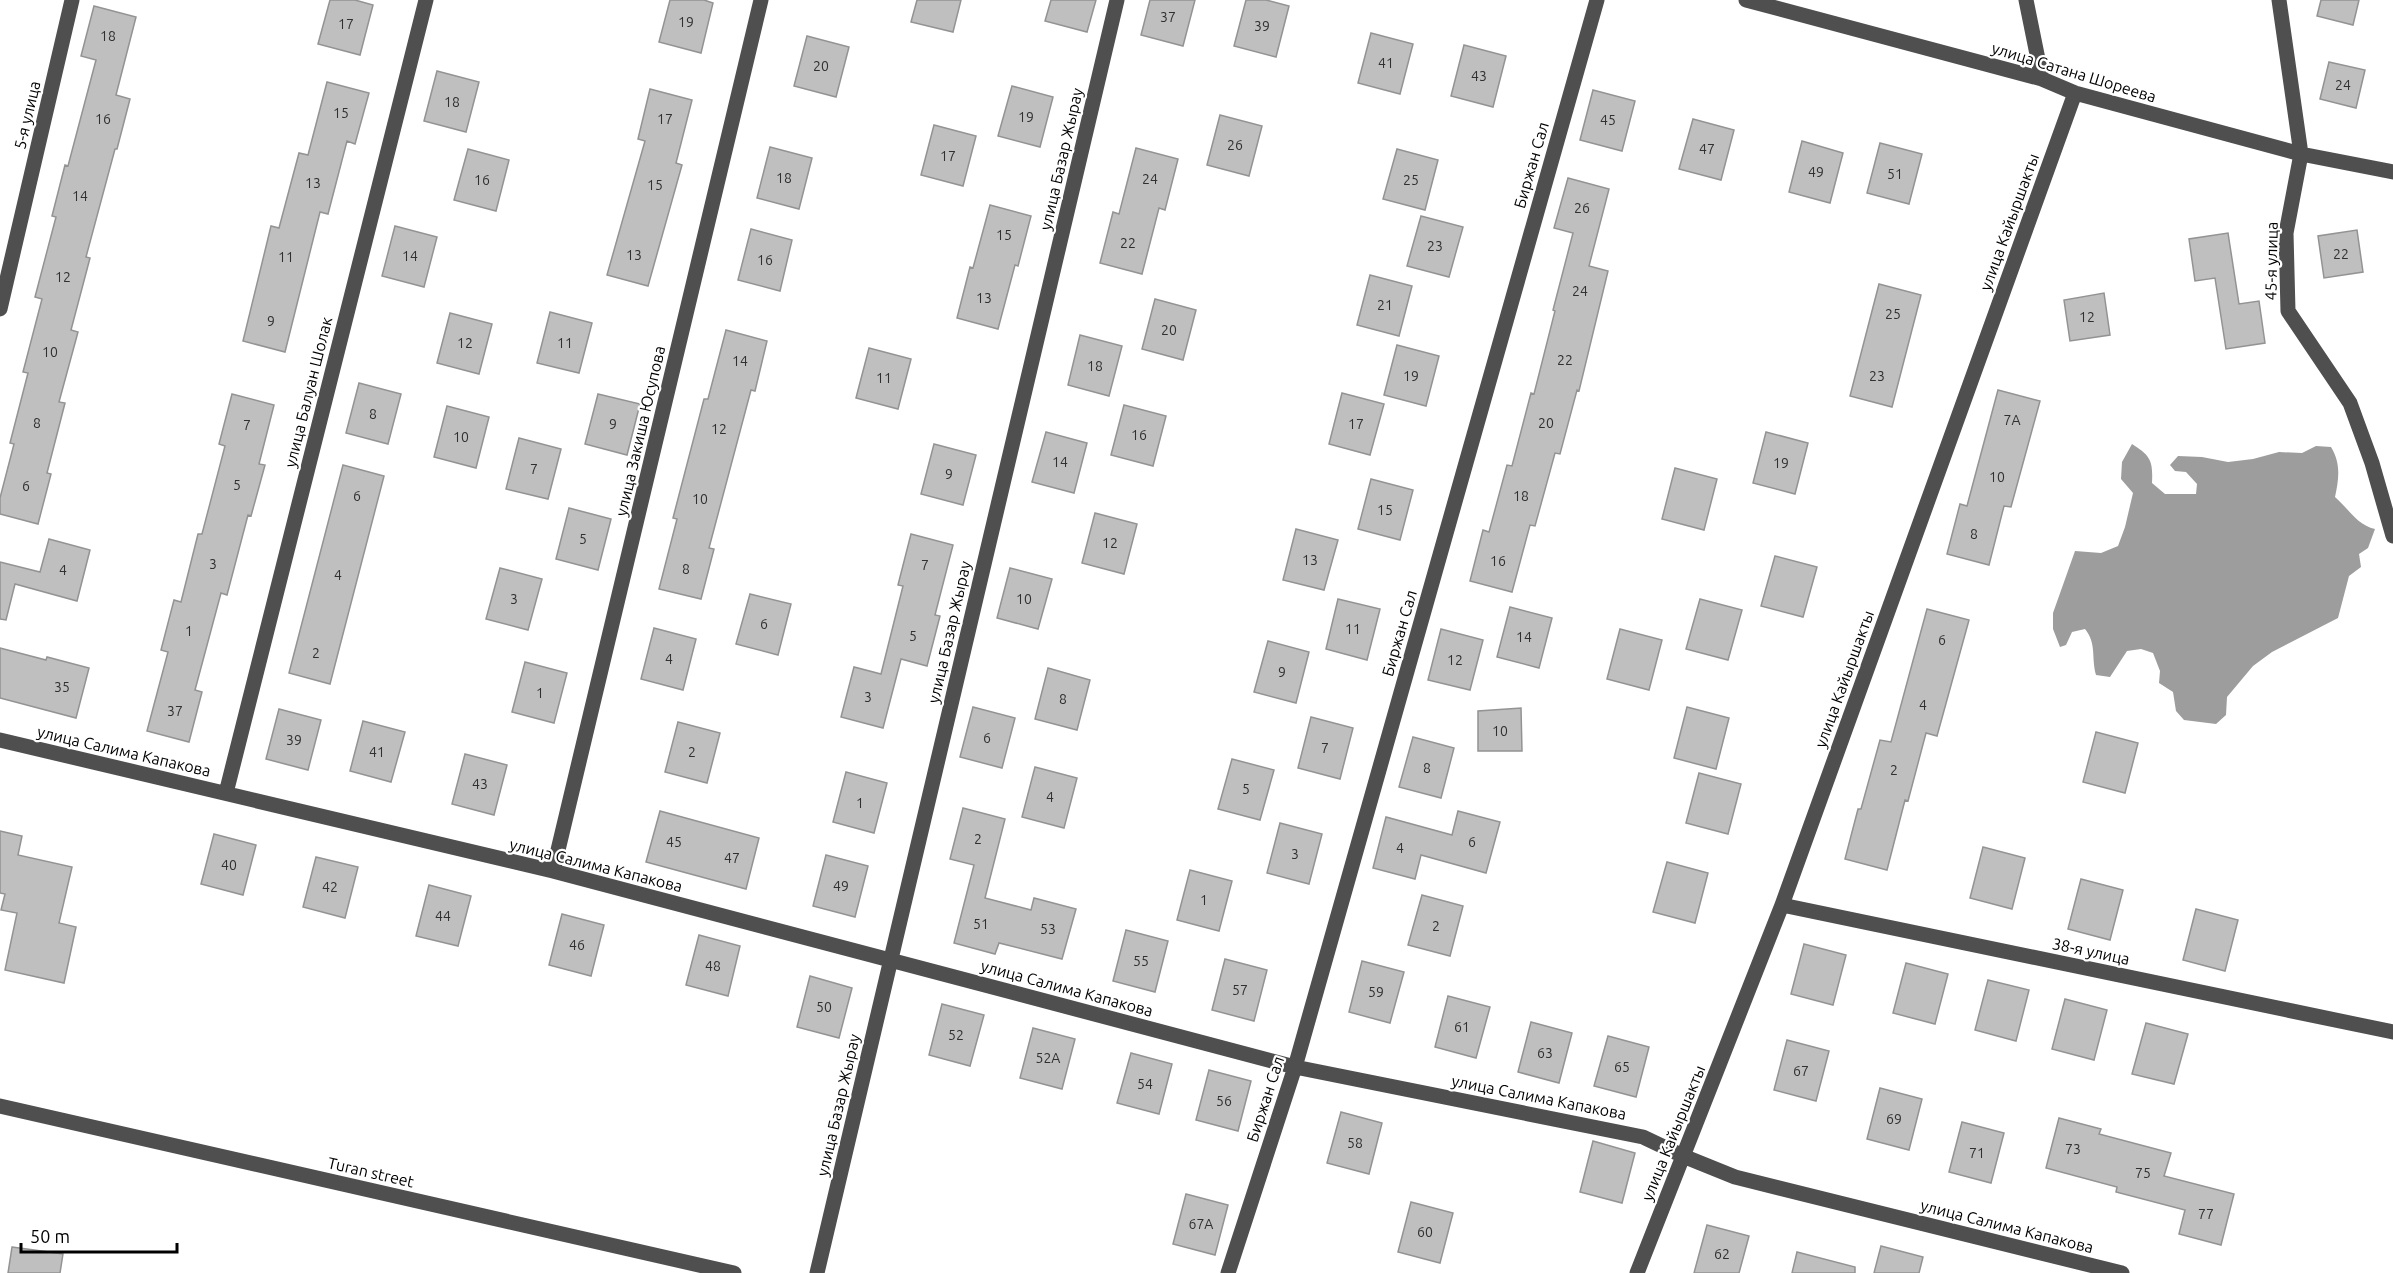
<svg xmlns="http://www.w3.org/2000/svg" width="2393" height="1273" viewBox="0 0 2393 1273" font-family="Ubuntu,sans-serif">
  <rect width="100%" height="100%" fill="#fff"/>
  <path fill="#9d9d9d" d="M2132,444c19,12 21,17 20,39l13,11h31l1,-10 -11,-12 -11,-1 -5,-6 8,-9 24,1 26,5 25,-3 26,-7 23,1 14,-7 15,1c10,16 8,32 4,50 14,12 22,28 40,32l-7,19 -9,6 2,13 -12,9 -11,42 -66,34 -19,14 -26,31 -1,18 -10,9 -32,-4 -8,-9 -3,-19 -14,-9 1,-12 -7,-18 -12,-4 -14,2 -17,26 -14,-2c-5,-18 1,-31 -11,-46l-13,3 -6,13 -6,2 -7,-18v-16l22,-62 26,2 17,-7 7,-19 8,-34 -12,-14 1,-17z"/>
  <path fill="#bfbfbf" stroke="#939393" stroke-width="1.5" d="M330,0h25l18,5 -13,50 -42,-11z
    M670,0h34l9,3 -12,50 -42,-11z
    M917,0h44l-8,32 -42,-10z
    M1051,0h45l-9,32 -42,-11z
    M1150,0h45l-12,46 -42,-11z
    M1246,0h20l23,6 -13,51 -42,-11z
    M2321,0h38l-6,25 -36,-9z
    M94,6l42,11 -20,78 14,4 -13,50h-2l-29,108 4,1 -19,72 7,2 -19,70 6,1 -18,70 4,1 -13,50 -38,-10v-16l14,-54 -4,-1 18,-70 -5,-1 19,-73 -7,-2 21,-80 -4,-1 13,-51 3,1 28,-106 -15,-4z
    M1371,33l42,11 -13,50 -42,-11z
    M807,36l42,11 -13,50 -42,-11z
    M1464,45l42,11 -13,51 -42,-11z
    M2329,62l36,8 -9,38 -36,-9z
    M437,71l42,11 -13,50 -42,-11z
    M327,82l42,11 -14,51 -8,-3 -19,73 -8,-2 -35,140 -42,-11 28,-115 8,2 20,-75 9,2z
    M1012,86l41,11 -13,50 -42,-11z
    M650,89l42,11 -16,63 6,2 -34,121 -41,-11 38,-134 -7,-2z
    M1593,90l42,11 -13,50 -42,-11z
    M1220,115l42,11 -13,50 -42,-11z
    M1693,119l41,11 -13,50 -42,-11z
    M934,125l42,11 -13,50 -42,-11z
    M1802,141l41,12 -13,50 -41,-11z
    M1880,143l42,11 -13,50 -42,-11z
    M770,147l42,11 -13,51 -42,-11z
    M1136,148l42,11 -13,51 -6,-2 -17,66 -42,-11 13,-51 6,2z
    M468,149l41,11 -13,51 -42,-11z
    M1397,149l41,11 -13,50 -42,-11z
    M1568,178l41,11 -20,77 19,5 -29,120 -2,-1 -17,64 -5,-1 -20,73 -5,-1 -18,67 -42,-11 13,-51 6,2 18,-67 5,1 19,-73 3,1 21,-83 -2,-1 20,-77 -19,-5z
    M990,205l41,11 -13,50 -3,-1 -17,64 -41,-11 13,-51 3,1z
    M1421,216l42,11 -14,50 -42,-11z
    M395,226l42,11 -13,50 -42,-11z
    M751,229l41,11 -12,51 -42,-11z
    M2357,230l6,42 -39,6 -6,-42z
    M2228,233l11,71 20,-3 6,42 -39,6 -11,-71 -20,3 -6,-42z
    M1370,275l42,11 -13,50 -42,-11z
    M1879,284l42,11 -29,112 -42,-11z
    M2104,293l6,42 -40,6 -6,-41z
    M1155,299l41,11 -13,50 -41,-11z
    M550,312l42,11 -13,50 -42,-10z
    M450,313l42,11 -13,50 -42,-11z
    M726,330l41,11 -12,50 -4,-1 -42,158 5,1 -13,50 -42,-10 18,-70 -4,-1 31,-119h4z
    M1080,335l42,11 -13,50 -41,-11z
    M1397,345l42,11 -13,50 -42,-11z
    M869,348l42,11 -13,50 -42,-11z
    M359,383l42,11 -13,50 -42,-11z
    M1998,390l42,11 -29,106 -7,-1 -15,59 -42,-11 13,-50 7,2z
    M1342,393l42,11 -14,51 -41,-11z
    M232,394l42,11 -15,59 6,1 -14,51 -3,-1 -21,80 -6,-2 -26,97 7,2 -13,50 -42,-11 21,-79 -7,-2 13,-50 7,2 17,-68h4l23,-88 -6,-2z
    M598,394l42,10 -13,51 -42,-11z
    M1124,405l42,11 -13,50 -42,-11z
    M447,406l42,11 -13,51 -42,-11z
    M1046,432l41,11 -13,50 -42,-11z
    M1766,432l42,11 -13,51 -42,-11z
    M519,438l42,11 -13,50 -42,-10z
    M934,444l42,11 -13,50 -42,-11z
    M343,465l41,11 -54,208 -41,-11z
    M1675,468l42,11 -13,51 -42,-11z
    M1371,479l42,11 -13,50 -42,-11z
    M569,508l42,11 -13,51 -42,-11z
    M1095,513l42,11 -13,50 -42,-11z
    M1296,529l42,11 -14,50 -41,-10z
    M911,534l42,11 -18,70 5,1 -13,50 -26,-7 -18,69 -42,-11 13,-50 27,7 22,-88 -5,-1z
    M49,539l41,11 -13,51 -62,-17 -9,36 -6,-1v-57l40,10z
    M1775,556l42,11 -14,50 -42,-11z
    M500,568l42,11 -14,51 -42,-11z
    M1010,568l42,11 -14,50 -41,-11z
    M750,594l41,10 -13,51 -42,-11z
    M1338,599l42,10 -13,51 -41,-11z
    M1700,599l42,11 -14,50 -42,-11z
    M1510,607l42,11 -13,50 -42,-11z
    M1927,609l42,11 -32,116 -11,-3 -18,68 -3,-1 -18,70 -42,-11 13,-50h3l19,-69 11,2z
    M654,628l42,11 -13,51 -42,-11z
    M1441,629l42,11 -13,50 -42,-10z
    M1620,629l42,11 -13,50 -42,-11z
    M1268,641l41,11 -13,51 -42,-11z
    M0,648l46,12 1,-3 42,11 -13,50 -76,-20z
    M525,662l42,11 -13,50 -42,-11z
    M1048,668l42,12 -13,50 -42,-11z
    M973,707l42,11 -13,50 -42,-11z
    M1687,707l42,11 -13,51 -42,-11z
    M1521,708l1,43h-44v-40z
    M279,709l42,11 -13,50 -42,-11z
    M1311,717l42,11 -13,51 -42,-11z
    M363,721l42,11 -14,50 -41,-11z
    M678,722l42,11 -13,50 -42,-11z
    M2096,732l42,11 -13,50 -42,-11z
    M1413,737l41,11 -13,50 -42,-11z
    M465,754l42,11 -13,50 -42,-11z
    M1232,759l42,11 -14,50 -42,-11z
    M1035,767l42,11 -13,50 -42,-11z
    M846,772l41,11 -13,50 -41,-11z
    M1699,773l42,11 -13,50 -42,-11z
    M963,808l42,11 -20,79 46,12 3,-12 42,11 -14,50 -63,-16 -4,11 -41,-11 20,-78 -24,-6z
    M660,811l99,27 -13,51 -100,-27z
    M1458,811l42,11 -14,51 -65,-18 -6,24 -42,-11 13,-51 66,18z
    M1280,823l42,11 -13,50 -42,-11z
    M0,831l22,5 -4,19 54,12 -13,56 17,4 -12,56 -59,-13 12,-57 -16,-3 4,-16 -5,-1z
    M214,834l42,11 -13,50 -42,-11z
    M1983,847l42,11 -13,51 -42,-11z
    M826,855l42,11 -13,51 -42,-11z
    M316,857l42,10 -13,51 -42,-11z
    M1667,862l41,11 -13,50 -42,-11z
    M1190,870l42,11 -13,50 -42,-11z
    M2081,879l42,11 -13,50 -42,-11z
    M429,885l42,11 -13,50 -42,-10z
    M1422,895l41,11 -13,50 -42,-11z
    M2196,909l42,11 -13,51 -42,-11z
    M562,914l42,11 -13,51 -42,-11z
    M1126,930l42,11 -13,51 -42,-11z
    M699,935l41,11 -12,50 -42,-11z
    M1804,944l42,11 -13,50 -42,-11z
    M1225,959l42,11 -13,51 -42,-11z
    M1362,961l42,11 -14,51 -41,-11z
    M1906,963l42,11 -13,50 -42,-11z
    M810,976l42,12 -13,50 -42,-11z
    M1988,980l41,10 -13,51 -41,-11z
    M1448,996l42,11 -14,51 -41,-11z
    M2065,999l42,11 -13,50 -42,-11z
    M942,1004l42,11 -14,51 -41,-11z
    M1531,1022l41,11 -13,50 -41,-11z
    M2146,1023l42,11 -14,50 -42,-10z
    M1033,1028l42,11 -13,50 -42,-11z
    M1608,1036l41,11 -13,50 -42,-11z
    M1787,1040l42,11 -13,50 -42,-11z
    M1131,1053l41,11 -13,50 -42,-11z
    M1209,1070l42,11 -13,50 -42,-11z
    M1880,1088l42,11 -13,51 -42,-11z
    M1341,1112l41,11 -13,51 -42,-11z
    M2059,1118l42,11 -2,5 72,19 -7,23 70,18 -13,51 -42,-11 6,-24 -69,-18 1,-5 -71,-19z
    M1962,1122l42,11 -13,50 -42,-11z
    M1593,1141l42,12 -13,50 -42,-11z
    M1186,1194l42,11 -13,50 -42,-11z
    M1411,1202l42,11 -13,50 -42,-11z
    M1707,1225l42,11 -10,37h-45z
    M1881,1246l42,11 -4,16h-45z
    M12,1247l51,7 -3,19h-52z
    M1797,1252l58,15v6h-63z"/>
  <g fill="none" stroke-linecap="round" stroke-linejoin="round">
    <path stroke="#4f4f4f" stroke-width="15" d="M1746,0l296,79 33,14 226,61 92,18
      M2026,0l16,79
      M2279,0l22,154 -15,79 2,78 62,92 22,60 21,73
      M0,309l72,-309
      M0,740l553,131 742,196 348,70 40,19 52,21 387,96
      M226,793l200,-793
      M553,871l208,-871
      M1782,905l611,127
      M0,1106l734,167
      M817,1273l300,-1273
      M1228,1273l67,-206 302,-1067
      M1637,1273l145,-368 293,-812"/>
  </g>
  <g text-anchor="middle" stroke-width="4.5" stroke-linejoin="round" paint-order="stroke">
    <g font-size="14" fill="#303030">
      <text x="1168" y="22">37</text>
      <text x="686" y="27">19</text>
      <text x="346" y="29">17</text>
      <text x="1262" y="31">39</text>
      <text x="108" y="41">18</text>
      <text x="1386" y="68">41</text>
      <text x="821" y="71">20</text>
      <text x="1479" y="81">43</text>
      <text x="2343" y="90">24</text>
      <text x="452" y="107">18</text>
      <text x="341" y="118">15</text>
      <text x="1026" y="122">19</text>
      <text x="103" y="124">16</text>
      <text x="665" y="124">17</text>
      <text x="1608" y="125">45</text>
      <text x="1235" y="150">26</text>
      <text x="1707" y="154">47</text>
      <text x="948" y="161">17</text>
      <text x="1816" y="177">49</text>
      <text x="1895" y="179">51</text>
      <text x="784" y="183">18</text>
      <text x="1150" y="184">24</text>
      <text x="482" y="185">16</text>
      <text x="1411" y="185">25</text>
      <text x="313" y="188">13</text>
      <text x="655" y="190">15</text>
      <text x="80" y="201">14</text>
      <text x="1582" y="213">26</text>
      <text x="1004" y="240">15</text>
      <text x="1128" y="248">22</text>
      <text x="1435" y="251">23</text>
      <text x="2341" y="259">22</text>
      <text x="634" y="260">13</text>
      <text x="410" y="261">14</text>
      <text x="286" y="262">11</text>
      <text x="765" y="265">16</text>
      <text x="63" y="282">12</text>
      <text x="1580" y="296">24</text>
      <text x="984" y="303">13</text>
      <text x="1385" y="310">21</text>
      <text x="1893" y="319">25</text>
      <text x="2087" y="322">12</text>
      <text x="271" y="326">9</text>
      <text x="1169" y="335">20</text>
      <text x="465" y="348">12</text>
      <text x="565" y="348">11</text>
      <text x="50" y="357">10</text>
      <text x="1565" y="365">22</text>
      <text x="740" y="366">14</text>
      <text x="1095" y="371">18</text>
      <text x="1411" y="381">19</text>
      <text x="1877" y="381">23</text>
      <text x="884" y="383">11</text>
      <text x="373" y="419">8</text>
      <text x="2012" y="425">7А</text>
      <text x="37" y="428">8</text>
      <text x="1546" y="428">20</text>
      <text x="613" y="429">9</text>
      <text x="1356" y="429">17</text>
      <text x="247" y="430">7</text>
      <text x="719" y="434">12</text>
      <text x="1139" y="440">16</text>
      <text x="461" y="442">10</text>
      <text x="1060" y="467">14</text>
      <text x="1781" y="468">19</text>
      <text x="534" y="474">7</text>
      <text x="949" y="479">9</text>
      <text x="1997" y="482">10</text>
      <text x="237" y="490">5</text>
      <text x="26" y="491">6</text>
      <text x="357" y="501">6</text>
      <text x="1521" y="501">18</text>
      <text x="700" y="504">10</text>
      <text x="1385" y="515">15</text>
      <text x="1974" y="539">8</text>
      <text x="583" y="544">5</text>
      <text x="1110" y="548">12</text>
      <text x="1310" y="565">13</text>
      <text x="1498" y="566">16</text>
      <text x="213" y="569">3</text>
      <text x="925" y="570">7</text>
      <text x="686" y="574">8</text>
      <text x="63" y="575">4</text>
      <text x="338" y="580">4</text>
      <text x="514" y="604">3</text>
      <text x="1024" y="604">10</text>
      <text x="764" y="629">6</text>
      <text x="1353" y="634">11</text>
      <text x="189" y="636">1</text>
      <text x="913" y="641">5</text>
      <text x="1524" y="642">14</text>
      <text x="1942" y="645">6</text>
      <text x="316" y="658">2</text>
      <text x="669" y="664">4</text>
      <text x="1455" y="665">12</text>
      <text x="1282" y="677">9</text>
      <text x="62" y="692">35</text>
      <text x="540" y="698">1</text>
      <text x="868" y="702">3</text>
      <text x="1063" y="704">8</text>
      <text x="1923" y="710">4</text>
      <text x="175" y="716">37</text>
      <text x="1500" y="736">10</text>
      <text x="987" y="743">6</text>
      <text x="294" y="745">39</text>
      <text x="1325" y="753">7</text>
      <text x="377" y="757">41</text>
      <text x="692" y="757">2</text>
      <text x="1427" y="773">8</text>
      <text x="1894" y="775">2</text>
      <text x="480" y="789">43</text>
      <text x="1246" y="794">5</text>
      <text x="1050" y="802">4</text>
      <text x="860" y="808">1</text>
      <text x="978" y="844">2</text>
      <text x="674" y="847">45</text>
      <text x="1472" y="847">6</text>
      <text x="1400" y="853">4</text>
      <text x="1295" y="859">3</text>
      <text x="732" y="863">47</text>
      <text x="229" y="870">40</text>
      <text x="841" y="891">49</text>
      <text x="330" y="892">42</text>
      <text x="1204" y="905">1</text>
      <text x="443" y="921">44</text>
      <text x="981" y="929">51</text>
      <text x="1436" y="931">2</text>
      <text x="1048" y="934">53</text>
      <text x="577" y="950">46</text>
      <text x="1141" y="966">55</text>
      <text x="713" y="971">48</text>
      <text x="1240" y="995">57</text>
      <text x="1376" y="997">59</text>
      <text x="824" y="1012">50</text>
      <text x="1462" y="1032">61</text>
      <text x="956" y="1040">52</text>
      <text x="1545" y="1058">63</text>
      <text x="1048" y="1063">52А</text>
      <text x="1622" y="1072">65</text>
      <text x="1801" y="1076">67</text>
      <text x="1145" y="1089">54</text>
      <text x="1224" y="1106">56</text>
      <text x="1894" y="1124">69</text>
      <text x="1355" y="1148">58</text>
      <text x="2073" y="1154">73</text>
      <text x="1977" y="1158">71</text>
      <text x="2143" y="1178">75</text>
      <text x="2206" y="1219">77</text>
      <text x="1201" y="1229">67А</text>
      <text x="1425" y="1237">60</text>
      <text x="1722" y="1259">62</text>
    </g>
    <g font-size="16" fill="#000" stroke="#fff">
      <text transform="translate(2074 72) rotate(17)" y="6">улица Сатана Шореева</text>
      <text transform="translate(27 115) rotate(-77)" y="6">5-я улица</text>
      <text transform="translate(1061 159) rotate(-77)" y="6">улица Базар Жырау</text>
      <text transform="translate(1531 165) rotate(-74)" y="6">Биржан Сал</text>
      <text transform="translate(2009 222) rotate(-70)" y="6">улица Кайыршакты</text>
      <text transform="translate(2271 261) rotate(-89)" y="6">45-я улица</text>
      <text transform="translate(308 392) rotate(-76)" y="6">улица Балуан Шолак</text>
      <text transform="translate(640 431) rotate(-77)" y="6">улица Закиша Юсупова</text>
      <text transform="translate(949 632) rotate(-77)" y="6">улица Базар Жырау</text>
      <text transform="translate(1399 633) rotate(-74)" y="6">Биржан Сал</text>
      <text transform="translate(1844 679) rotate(-70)" y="6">улица Кайыршакты</text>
      <text transform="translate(124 751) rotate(13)" y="6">улица Салима Капакова</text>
      <text transform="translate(596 865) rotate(14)" y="6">улица Салима Капакова</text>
      <text transform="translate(2091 951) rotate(12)" y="6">38-я улица</text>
      <text transform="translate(1067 988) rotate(15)" y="6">улица Салима Капакова</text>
      <text transform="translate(1539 1097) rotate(11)" y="6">улица Салима Капакова</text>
      <text transform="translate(1265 1099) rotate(-72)" y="6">Биржан Сал</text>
      <text transform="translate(838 1105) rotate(-77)" y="6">улица Базар Жырау</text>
      <text transform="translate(1673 1133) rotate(-68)" y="6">улица Кайыршакты</text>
      <text transform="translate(371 1172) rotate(13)" y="6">Turan street</text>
      <text transform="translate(2007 1226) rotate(14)" y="6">улица Салима Капакова</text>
    </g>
  </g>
  <path d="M21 1243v9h156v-9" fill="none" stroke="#000000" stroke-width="3"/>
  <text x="30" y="1243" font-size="18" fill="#000000" stroke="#ffffff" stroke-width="4.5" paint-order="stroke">50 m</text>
</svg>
